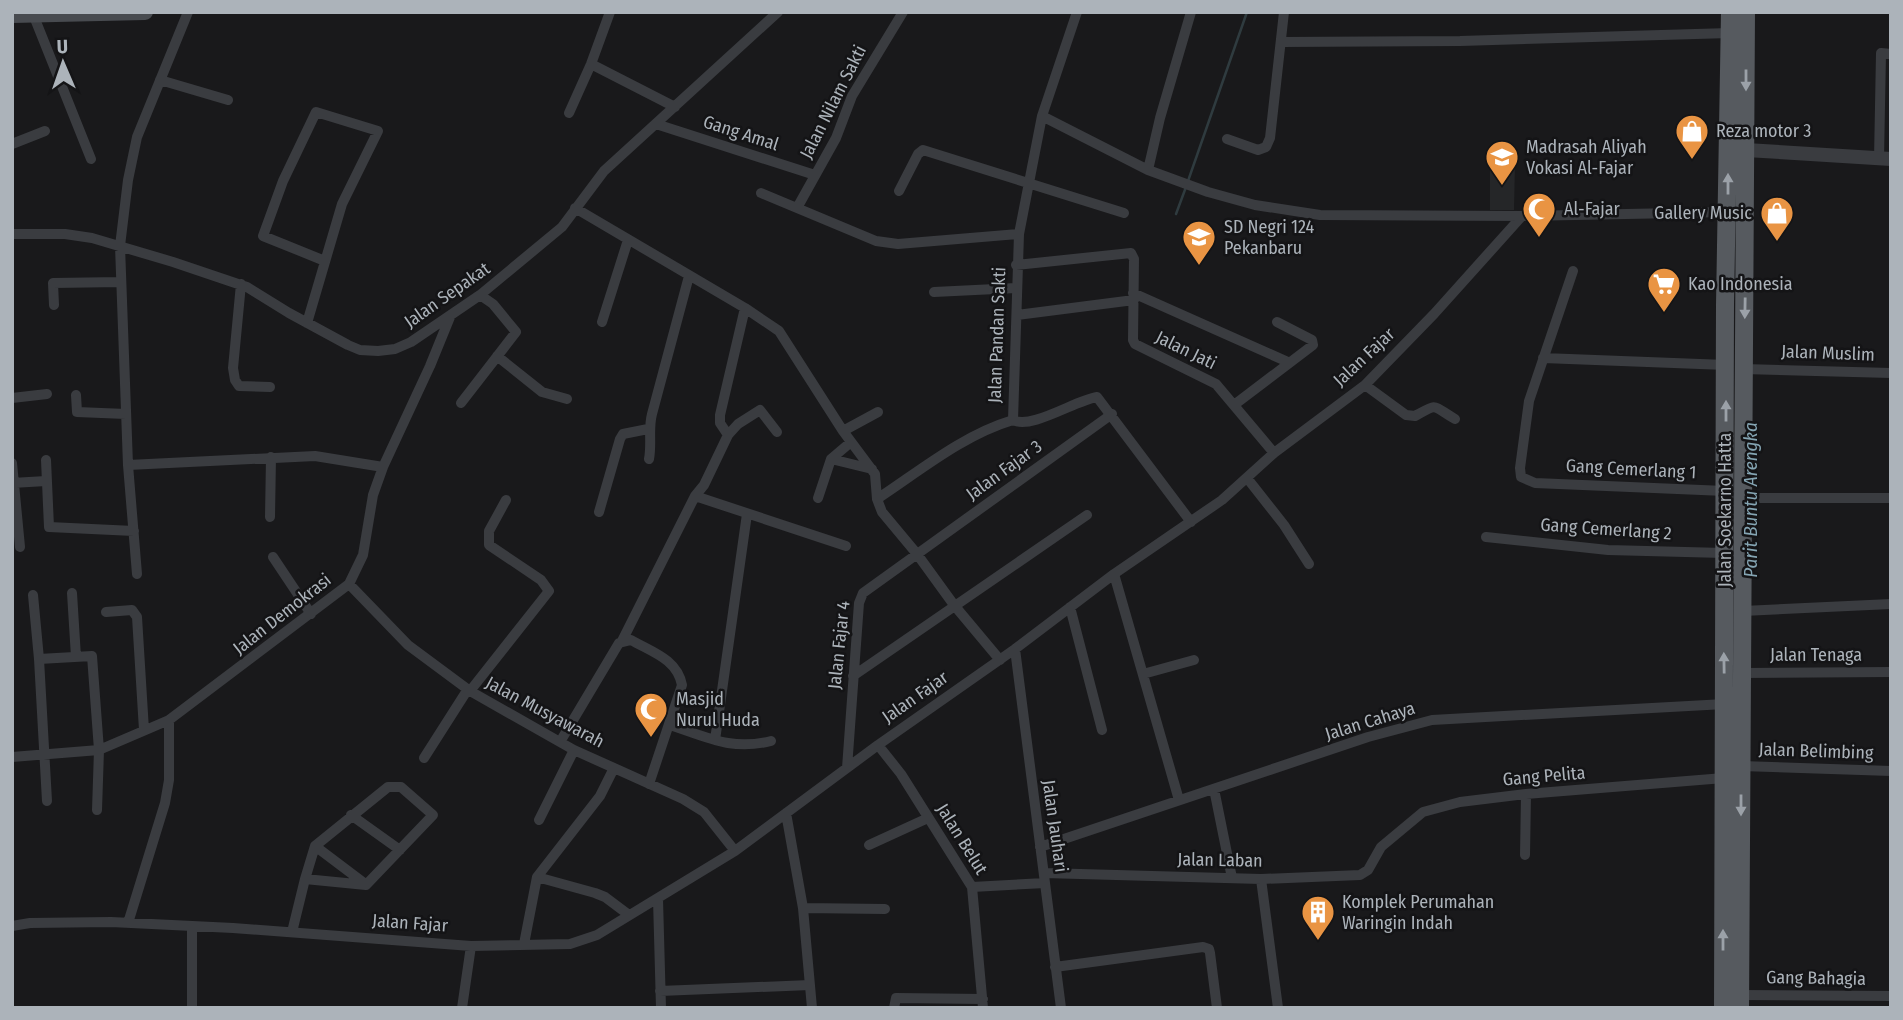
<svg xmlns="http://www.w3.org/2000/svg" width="1903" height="1020" viewBox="0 0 1903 1020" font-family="'Fira Sans Condensed',sans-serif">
  <rect width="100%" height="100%" fill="#19191b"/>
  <path fill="#252628" d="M1515,164l-1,46h-24v-45z"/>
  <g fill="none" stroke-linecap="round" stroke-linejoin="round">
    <path stroke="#2f3b3f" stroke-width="2.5" d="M1188,181l59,-169
      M1176,214l10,-27"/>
    <path stroke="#3a3c40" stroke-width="10" d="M1077,12l-35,104 -23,118 -6,186c18,10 63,-20 84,-23l94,125
      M33,14l58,145
      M1282,42l178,-1 270,-8
      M591,64l84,43
      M160,80l68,20
      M569,113l22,-49 19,-52
      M1042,116l106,54 60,22 47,13 65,10 202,1
      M656,124l159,51
      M1227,139l31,11 8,-3 4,-9 14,-126
      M12,144l33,-13
      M1879,159l2,-106 10,1
      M1148,170l12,-52 31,-106
      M899,191l19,-37 5,-4 201,63
      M761,193l115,48 22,3 121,-10
      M575,208l170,100 34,23 64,100 32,43 2,25 5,13 35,42 37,51 46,55
      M797,208l39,-70 16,-42 51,-84
      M12,234h53l27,4 81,24 74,25 42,26 59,32 12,5 18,1 17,-2 16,-7 69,-47 82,-68 42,-56 174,-159
      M1016,265l115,-12 3,6 -1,81 2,4 81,40 58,69
      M1573,271l-44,130 -9,67 1,9 14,6 190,8
      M241,284l-8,84 2,12 4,6 31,1
      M934,292l82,-4
      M1133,293l155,69
      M54,305l-1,-22 68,-1
      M745,308l-25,107v8l8,12 10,-11 22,-14 17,22
      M1017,315l117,-15
      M602,322l26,-82
      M307,323l35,-119 36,-73 -62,-19 -33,69 -20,55 62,25
      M497,356l45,36 25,7
      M1543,358l183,7
      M1743,369l148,4
      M1365,385l41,30 9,1c24,-13 16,-11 40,3
      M76,395l1,17 49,2
      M12,398l35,-4
      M461,403l55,-71 -23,-28 -13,-9
      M1234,405l79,-60 -1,-5 -35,-18
      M843,431l35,-19
      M649,459c3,-16 -1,-30 3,-45l37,-138
      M831,459l41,10
      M46,460l3,67 85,4
      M12,463l8,84
      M128,465l187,-9 68,11
      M1247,478l37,47 25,39
      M12,483l34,-2
      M695,496l151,50
      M818,498l13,-39 20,-17
      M1744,498h147
      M877,499c44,-29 86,-64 136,-79
      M599,512l21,-73 3,-5 25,-5
      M270,517l1,-60
      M1486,537l122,13 116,3
      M273,557l38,57
      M137,574l-9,-109 -8,-219 8,-66 9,-43 51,-125
      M1114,574l65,226
      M349,584l59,61 62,46 104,59 109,49 21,13 31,39
      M72,593l4,64
      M33,595l6,64 8,142
      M1070,607l32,123
      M1743,611l148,-7
      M106,612l26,-2 5,7 7,113
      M622,641l73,-145 9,-11 24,-50
      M1015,649l46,359
      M39,659l53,-3 7,94 -2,60
      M1742,673l149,-1
      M1143,674l51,-14
      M853,676l234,-161
      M470,691l79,-100 -8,-11 -52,-35v-14l17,-31
      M670,725c37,12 61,26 101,16
      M715,740l32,-226
      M560,742l59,-99 12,-3c21,12 46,19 51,45l-33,99
      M878,745l23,29 71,113 11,121
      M12,757l87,-7 70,-30 180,-136 14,-29 10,-60 10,-28 47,-101 20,-49
      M424,758l44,-69
      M1741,766l150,5
      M847,768l12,-165 4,-10 249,-179
      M1214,789l18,89
      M786,813l17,95 9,100
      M351,815l49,35
      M539,820l35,-70
      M869,845l59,-27
      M315,846l49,37
      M1040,847l328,-110 64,-17 293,-16
      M1525,855l1,-61
      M1044,873l217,6 99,-4 8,-5 13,-23 42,-35 37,-10 66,-8 198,-16
      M537,877l58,16 10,4 24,18
      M1261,879l17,129
      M972,887l73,-4
      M658,899l3,109
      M803,908l82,1
      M128,923l37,-120 4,-23v-60
      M12,926l18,-3 81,-1 122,6 238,18 99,-2 27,-9 138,-84 143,-106 137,-96 99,-75 108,-74 52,-47 91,-68 69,-71 88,-98 206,-4
      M192,926v82
      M292,932l13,-53 61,6 67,-70 -32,-28h-13l-73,59 -10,33
      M524,944l13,-67 63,-81 14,-28
      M1055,967l148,-20 6,2 1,4 7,55
      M660,991l150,-6
      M1740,995l151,1
      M462,1008l9,-62
      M894,1008l2,-10 87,1"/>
    <path stroke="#3a3c40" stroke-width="14" d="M1746,150l145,9"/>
    <path stroke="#484b50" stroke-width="16" d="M12,15l133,-3"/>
    <path stroke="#565a5f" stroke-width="18" d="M1723,1008l2,-703 5,-293
      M1740,1008l6,-996"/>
  </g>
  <defs><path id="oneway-solid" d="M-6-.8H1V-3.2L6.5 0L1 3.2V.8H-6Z" transform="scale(1.75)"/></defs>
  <g fill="#9ba1a8">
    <use href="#oneway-solid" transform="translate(1746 80) rotate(90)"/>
    <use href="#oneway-solid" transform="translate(1728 184) rotate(-90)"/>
    <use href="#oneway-solid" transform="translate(1745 308) rotate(91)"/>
    <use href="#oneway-solid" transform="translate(1726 411) rotate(-90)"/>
    <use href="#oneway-solid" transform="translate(1724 663) rotate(-91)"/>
    <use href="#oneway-solid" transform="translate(1741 805) rotate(90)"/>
    <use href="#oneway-solid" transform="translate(1723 940) rotate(-90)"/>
  </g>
  <defs>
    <symbol id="shop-pin" viewBox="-11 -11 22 30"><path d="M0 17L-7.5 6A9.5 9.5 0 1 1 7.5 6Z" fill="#e99443" stroke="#141416"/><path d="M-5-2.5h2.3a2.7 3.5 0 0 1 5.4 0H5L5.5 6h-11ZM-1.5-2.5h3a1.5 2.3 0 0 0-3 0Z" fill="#fff"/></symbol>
    <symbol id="school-pin" viewBox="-11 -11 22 30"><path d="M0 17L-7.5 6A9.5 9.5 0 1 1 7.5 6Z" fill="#e99443" stroke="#141416"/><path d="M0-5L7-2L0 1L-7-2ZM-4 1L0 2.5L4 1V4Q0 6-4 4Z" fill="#fff"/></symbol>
    <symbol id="mosque-pin" viewBox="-11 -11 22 30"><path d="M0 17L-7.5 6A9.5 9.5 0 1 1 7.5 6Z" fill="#e99443" stroke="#141416"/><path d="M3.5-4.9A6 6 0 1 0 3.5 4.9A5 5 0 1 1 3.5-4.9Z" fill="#fff"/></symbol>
    <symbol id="supermarket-pin" viewBox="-11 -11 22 30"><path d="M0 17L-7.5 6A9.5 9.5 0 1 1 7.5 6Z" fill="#e99443" stroke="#141416"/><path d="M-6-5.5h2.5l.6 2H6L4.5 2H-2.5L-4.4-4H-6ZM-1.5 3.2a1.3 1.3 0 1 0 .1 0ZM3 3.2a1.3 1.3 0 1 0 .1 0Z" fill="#fff"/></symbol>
    <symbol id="building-pin" viewBox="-11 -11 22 30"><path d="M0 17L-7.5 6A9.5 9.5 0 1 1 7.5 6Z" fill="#e99443" stroke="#141416"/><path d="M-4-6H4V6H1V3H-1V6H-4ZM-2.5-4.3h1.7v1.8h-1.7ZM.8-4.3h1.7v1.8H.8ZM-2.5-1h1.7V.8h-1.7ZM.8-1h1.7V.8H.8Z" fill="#fff"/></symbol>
  </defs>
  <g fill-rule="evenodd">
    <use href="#shop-pin" x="1673" y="112" width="38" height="52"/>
    <use href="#school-pin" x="1483" y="138" width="38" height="52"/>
    <use href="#mosque-pin" x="1520" y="190" width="38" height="52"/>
    <use href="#shop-pin" x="1758" y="194" width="38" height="52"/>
    <use href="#school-pin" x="1180" y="218" width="38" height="52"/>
    <use href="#supermarket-pin" x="1645" y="265" width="38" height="52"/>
    <use href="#mosque-pin" x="632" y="690" width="38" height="52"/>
    <use href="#building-pin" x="1299" y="893" width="38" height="52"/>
  </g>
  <g text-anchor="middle" stroke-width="5" stroke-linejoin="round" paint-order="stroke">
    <g font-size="18" fill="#acb3ba" stroke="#141416">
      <text transform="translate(833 102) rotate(-63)" y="6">Jalan Nilam Sakti</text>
      <text transform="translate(741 133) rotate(18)" y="6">Gang Amal</text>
      <text transform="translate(447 295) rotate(-35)" y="6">Jalan Sepakat</text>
      <text transform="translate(997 335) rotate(-88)" y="6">Jalan Pandan Sakti</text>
      <text transform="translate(1186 350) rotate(26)" y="6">Jalan Jati</text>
      <text transform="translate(1828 353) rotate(2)" y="6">Jalan Muslim</text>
      <text transform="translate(1364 357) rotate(-43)" y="6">Jalan Fajar</text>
      <text transform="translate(1631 469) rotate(3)" y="6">Gang Cemerlang 1</text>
      <text transform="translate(1004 470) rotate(-36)" y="6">Jalan Fajar 3</text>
      <text transform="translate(1725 510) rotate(-90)" y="6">Jalan Soekarno Hatta</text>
      <text transform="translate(1606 529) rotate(4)" y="6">Gang Cemerlang 2</text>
      <text transform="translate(282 614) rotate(-38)" y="6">Jalan Demokrasi</text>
      <text transform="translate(839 645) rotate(-84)" y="6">Jalan Fajar 4</text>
      <text x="1816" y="661">Jalan Tenaga</text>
      <text transform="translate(915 697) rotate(-35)" y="6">Jalan Fajar</text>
      <text transform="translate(545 712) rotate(28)" y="6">Jalan Musyawarah</text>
      <text transform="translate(1370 721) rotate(-17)" y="6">Jalan Cahaya</text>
      <text transform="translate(1816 751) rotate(2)" y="6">Jalan Belimbing</text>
      <text transform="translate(1544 776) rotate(-5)" y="6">Gang Pelita</text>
      <text transform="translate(1055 826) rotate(82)" y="6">Jalan Jauhari</text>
      <text transform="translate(962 839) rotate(58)" y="6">Jalan Belut</text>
      <text transform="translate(1220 860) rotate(1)" y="6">Jalan Laban</text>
      <text transform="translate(410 923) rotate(4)" y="6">Jalan Fajar</text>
      <text transform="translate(1816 978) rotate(1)" y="6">Gang Bahagia</text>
    </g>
    <g font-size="18" fill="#acb3ba" stroke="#141416" text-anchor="start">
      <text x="1716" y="137">Reza motor 3</text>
      <text x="1526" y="153">Madrasah Aliyah<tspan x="1526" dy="21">Vokasi Al-Fajar</tspan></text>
      <text x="1564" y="215">Al-Fajar</text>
      <text x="1752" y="219" text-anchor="end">Gallery Music</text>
      <text x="1224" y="233">SD Negri 124<tspan x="1224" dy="21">Pekanbaru</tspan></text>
      <text x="1688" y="290">Kao Indonesia</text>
      <text x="676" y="705">Masjid<tspan x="676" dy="21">Nurul Huda</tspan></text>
      <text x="1342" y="908">Komplek Perumahan<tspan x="1342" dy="21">Waringin Indah</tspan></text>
    </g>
    <g font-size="19" font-style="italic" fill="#85a5b3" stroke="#141416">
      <text transform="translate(1750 500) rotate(-90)" y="7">Parit Buntu Arengka</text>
    </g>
  </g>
  <rect width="1903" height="1020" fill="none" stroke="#acb3ba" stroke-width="28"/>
  <g transform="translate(63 63) rotate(358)" stroke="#141416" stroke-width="5" paint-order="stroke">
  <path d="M0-5L12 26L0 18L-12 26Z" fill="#acb3ba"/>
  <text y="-10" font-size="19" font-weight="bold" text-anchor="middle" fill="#acb3ba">U</text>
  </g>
</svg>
